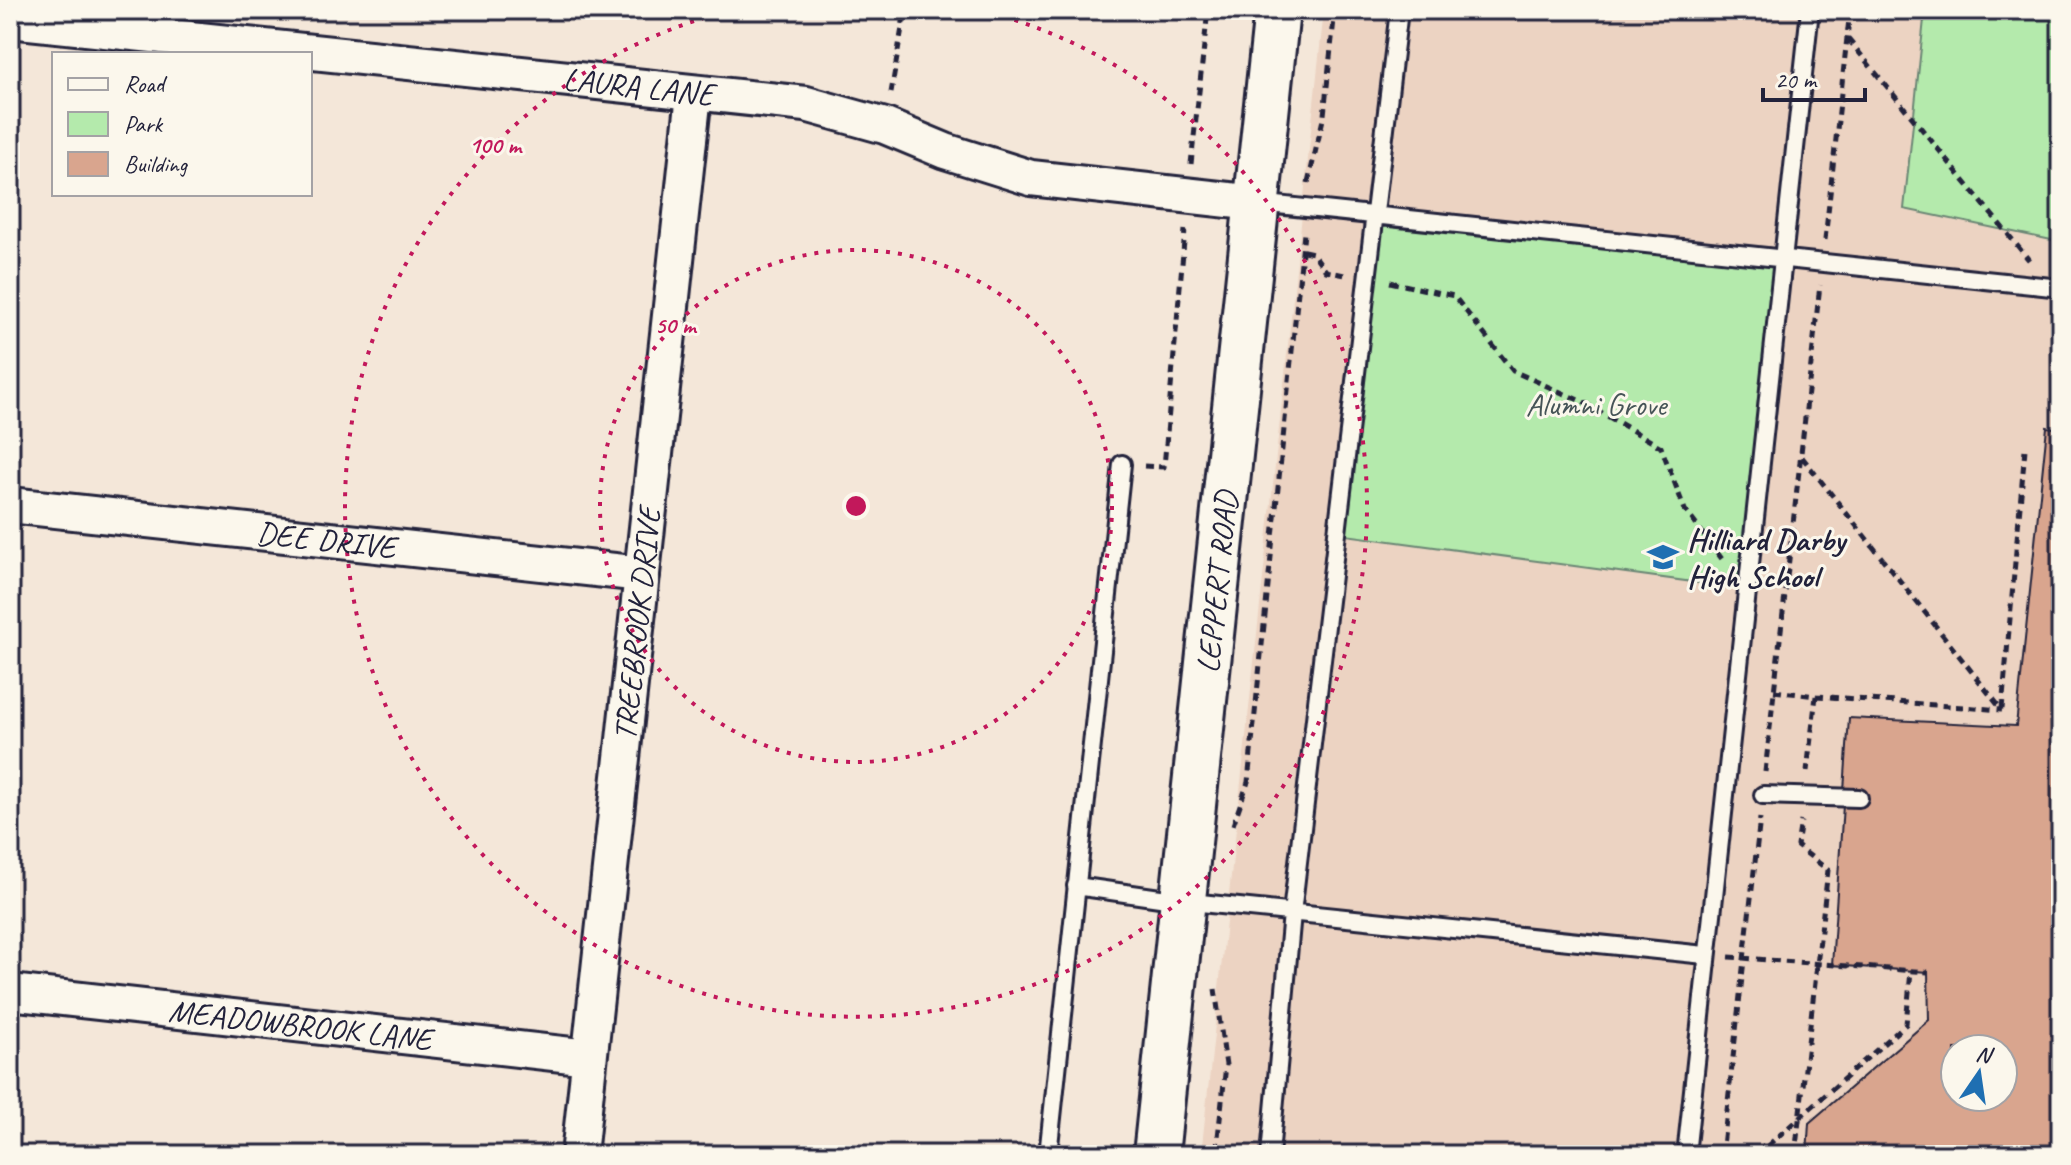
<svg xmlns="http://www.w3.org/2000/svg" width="2071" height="1165" viewBox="0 0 2071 1165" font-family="Caveat,sans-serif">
  <rect width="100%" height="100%" fill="#f4e7d9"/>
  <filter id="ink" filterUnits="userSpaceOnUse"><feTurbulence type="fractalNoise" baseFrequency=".0125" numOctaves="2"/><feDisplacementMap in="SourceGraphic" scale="16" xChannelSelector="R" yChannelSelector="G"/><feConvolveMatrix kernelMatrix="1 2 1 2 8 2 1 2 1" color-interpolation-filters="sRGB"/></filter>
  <g filter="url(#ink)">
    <path fill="#ecd3c2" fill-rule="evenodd" d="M1324,10h737v1145h-860zM1955,1049h48v48h-48z"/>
    <path fill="#b4eaac" stroke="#6b8674" stroke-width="2" d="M1925,10h136v232l-157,-33z
      M1377,216l404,44 -36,329 -407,-55z"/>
    <path fill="#d9a58e" stroke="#22223b" stroke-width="2" fill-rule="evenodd" d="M2047,427l14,2v726h-254l2,-32 120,-103 -1,-48 -96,-7 17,-247 167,8zM1955,1049h48v48h-48z"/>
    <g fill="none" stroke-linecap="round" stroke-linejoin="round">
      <defs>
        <path id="lane" d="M1258,203l803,85
          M1763,795l96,3
          M1076,886l105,15 524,54
          M1048,1155l74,-691
          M1270,1155l22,-242 107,-903
          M1686,1155l124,-1145"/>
        <g id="street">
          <path id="s1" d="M10,20l796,84 79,22 60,25 86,27 225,25"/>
          <path id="s2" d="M10,505l632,69"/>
          <path id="s3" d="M10,992l579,65"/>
          <path id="s4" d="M579,1155l115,-1061"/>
        </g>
        <g id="secondary">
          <path id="s5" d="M1156,1155l121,-1145"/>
        </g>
      </defs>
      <use href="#lane" stroke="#22223b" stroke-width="22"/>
      <use href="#street" stroke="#22223b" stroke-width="40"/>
      <use href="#secondary" stroke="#22223b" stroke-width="50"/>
      <path stroke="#22223b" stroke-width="5" stroke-dasharray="8 6" stroke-linecap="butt" d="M1848,39l181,221
        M891,93l14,-83
        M1191,164l17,-154
        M1308,183l16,-68 11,-105
        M1825,240l25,-230
        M1304,251l9,2 13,18 19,4
        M1390,282l64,14 59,75 70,31 78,45 24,63 40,53
        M1802,457l200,253
        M1144,466l20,1 21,-237
        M1774,691l42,5 -9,75
        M1816,696l186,14
        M2002,709l23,-260
        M1765,772l55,-487
        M1233,825l15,-43 56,-549
        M1729,957l199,15
        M1215,989l11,76 -10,90
        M1722,1155l38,-337
        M1757,1155l149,-131 5,-53
        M1795,1155l33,-285 -31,-24 4,-25"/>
      <use href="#lane" stroke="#fbf7ec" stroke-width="16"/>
      <use href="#street" stroke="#fbf7ec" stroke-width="34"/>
      <use href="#secondary" stroke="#fbf7ec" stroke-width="44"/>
    </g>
  </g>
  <g fill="none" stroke="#c2185b" stroke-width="4" stroke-dasharray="4 8">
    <circle cx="856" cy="506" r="256"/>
    <path d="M980 10A511 511 0 1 1 732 10"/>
  </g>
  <defs>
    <symbol id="school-bare" viewBox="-9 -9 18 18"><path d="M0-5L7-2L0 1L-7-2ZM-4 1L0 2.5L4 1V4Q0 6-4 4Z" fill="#1f6fb2" stroke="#fbf7ec" stroke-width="2.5" paint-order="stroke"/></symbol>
  </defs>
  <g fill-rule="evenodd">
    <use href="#school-bare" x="1641" y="535" width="44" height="44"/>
  </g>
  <g text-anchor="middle" stroke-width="6" stroke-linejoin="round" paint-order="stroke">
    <g font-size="32" fill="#22223b" stroke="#fbf7ec">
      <text dy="11" stroke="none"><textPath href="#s1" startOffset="632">LAURA LANE</textPath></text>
      <text dy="11" stroke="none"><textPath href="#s2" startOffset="318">DEE DRIVE</textPath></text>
      <text dy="11" stroke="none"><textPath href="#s5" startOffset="576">LEPPERT ROAD</textPath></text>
      <text dy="11" stroke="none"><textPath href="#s4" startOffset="534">TREEBROOK DRIVE</textPath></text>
      <text dy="11" stroke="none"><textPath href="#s3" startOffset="292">MEADOWBROOK LANE</textPath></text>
    </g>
    <g font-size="32" fill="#465457" stroke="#fbf7ec">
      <text x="1596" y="415">Alumni Grove</text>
    </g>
    <g font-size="32" font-weight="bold" fill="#22223b" stroke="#fbf7ec" text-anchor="start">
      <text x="1687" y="550">Hilliard Darby<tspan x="1687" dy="37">High School</tspan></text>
    </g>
  </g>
  <circle cx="856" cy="506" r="12" fill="#c2185b" stroke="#fbf7ec" stroke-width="4"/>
  <g font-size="24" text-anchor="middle" font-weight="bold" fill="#c2185b" stroke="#fbf7ec" stroke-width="6" stroke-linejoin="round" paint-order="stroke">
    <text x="495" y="153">100 m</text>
    <text x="675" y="333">50 m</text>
  </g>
  <rect width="2071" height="1165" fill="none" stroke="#fbf7ec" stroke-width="40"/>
  <rect x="20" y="20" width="2031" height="1125" fill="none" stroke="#22223b" stroke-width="3" filter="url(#ink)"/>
  <rect x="52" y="52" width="260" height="144" fill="#fbf7ec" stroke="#a4a2a5" stroke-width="2"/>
  <rect x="68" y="78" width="40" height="12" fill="#fbf7ec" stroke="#a4a2a5" stroke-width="2"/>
  <text x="124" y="92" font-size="24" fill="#22223b">Road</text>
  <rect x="68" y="112" width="40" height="24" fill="#b4eaac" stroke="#a4a2a5" stroke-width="2"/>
  <text x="124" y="132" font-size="24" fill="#22223b">Park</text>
  <rect x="68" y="152" width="40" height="24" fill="#d9a58e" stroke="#a4a2a5" stroke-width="2"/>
  <text x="124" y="172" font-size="24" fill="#22223b">Building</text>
  <g transform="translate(1979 1073) rotate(13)"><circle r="38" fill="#fbf7ec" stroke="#a4a2a5" stroke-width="2"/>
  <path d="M0-6L14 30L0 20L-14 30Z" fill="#1f6fb2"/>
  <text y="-12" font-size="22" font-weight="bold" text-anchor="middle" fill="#22223b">N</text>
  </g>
  <path d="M1763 88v12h102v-12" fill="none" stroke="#22223b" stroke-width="4"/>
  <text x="1775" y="88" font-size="24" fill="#22223b" stroke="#fbf7ec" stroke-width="6" paint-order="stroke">20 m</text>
</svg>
